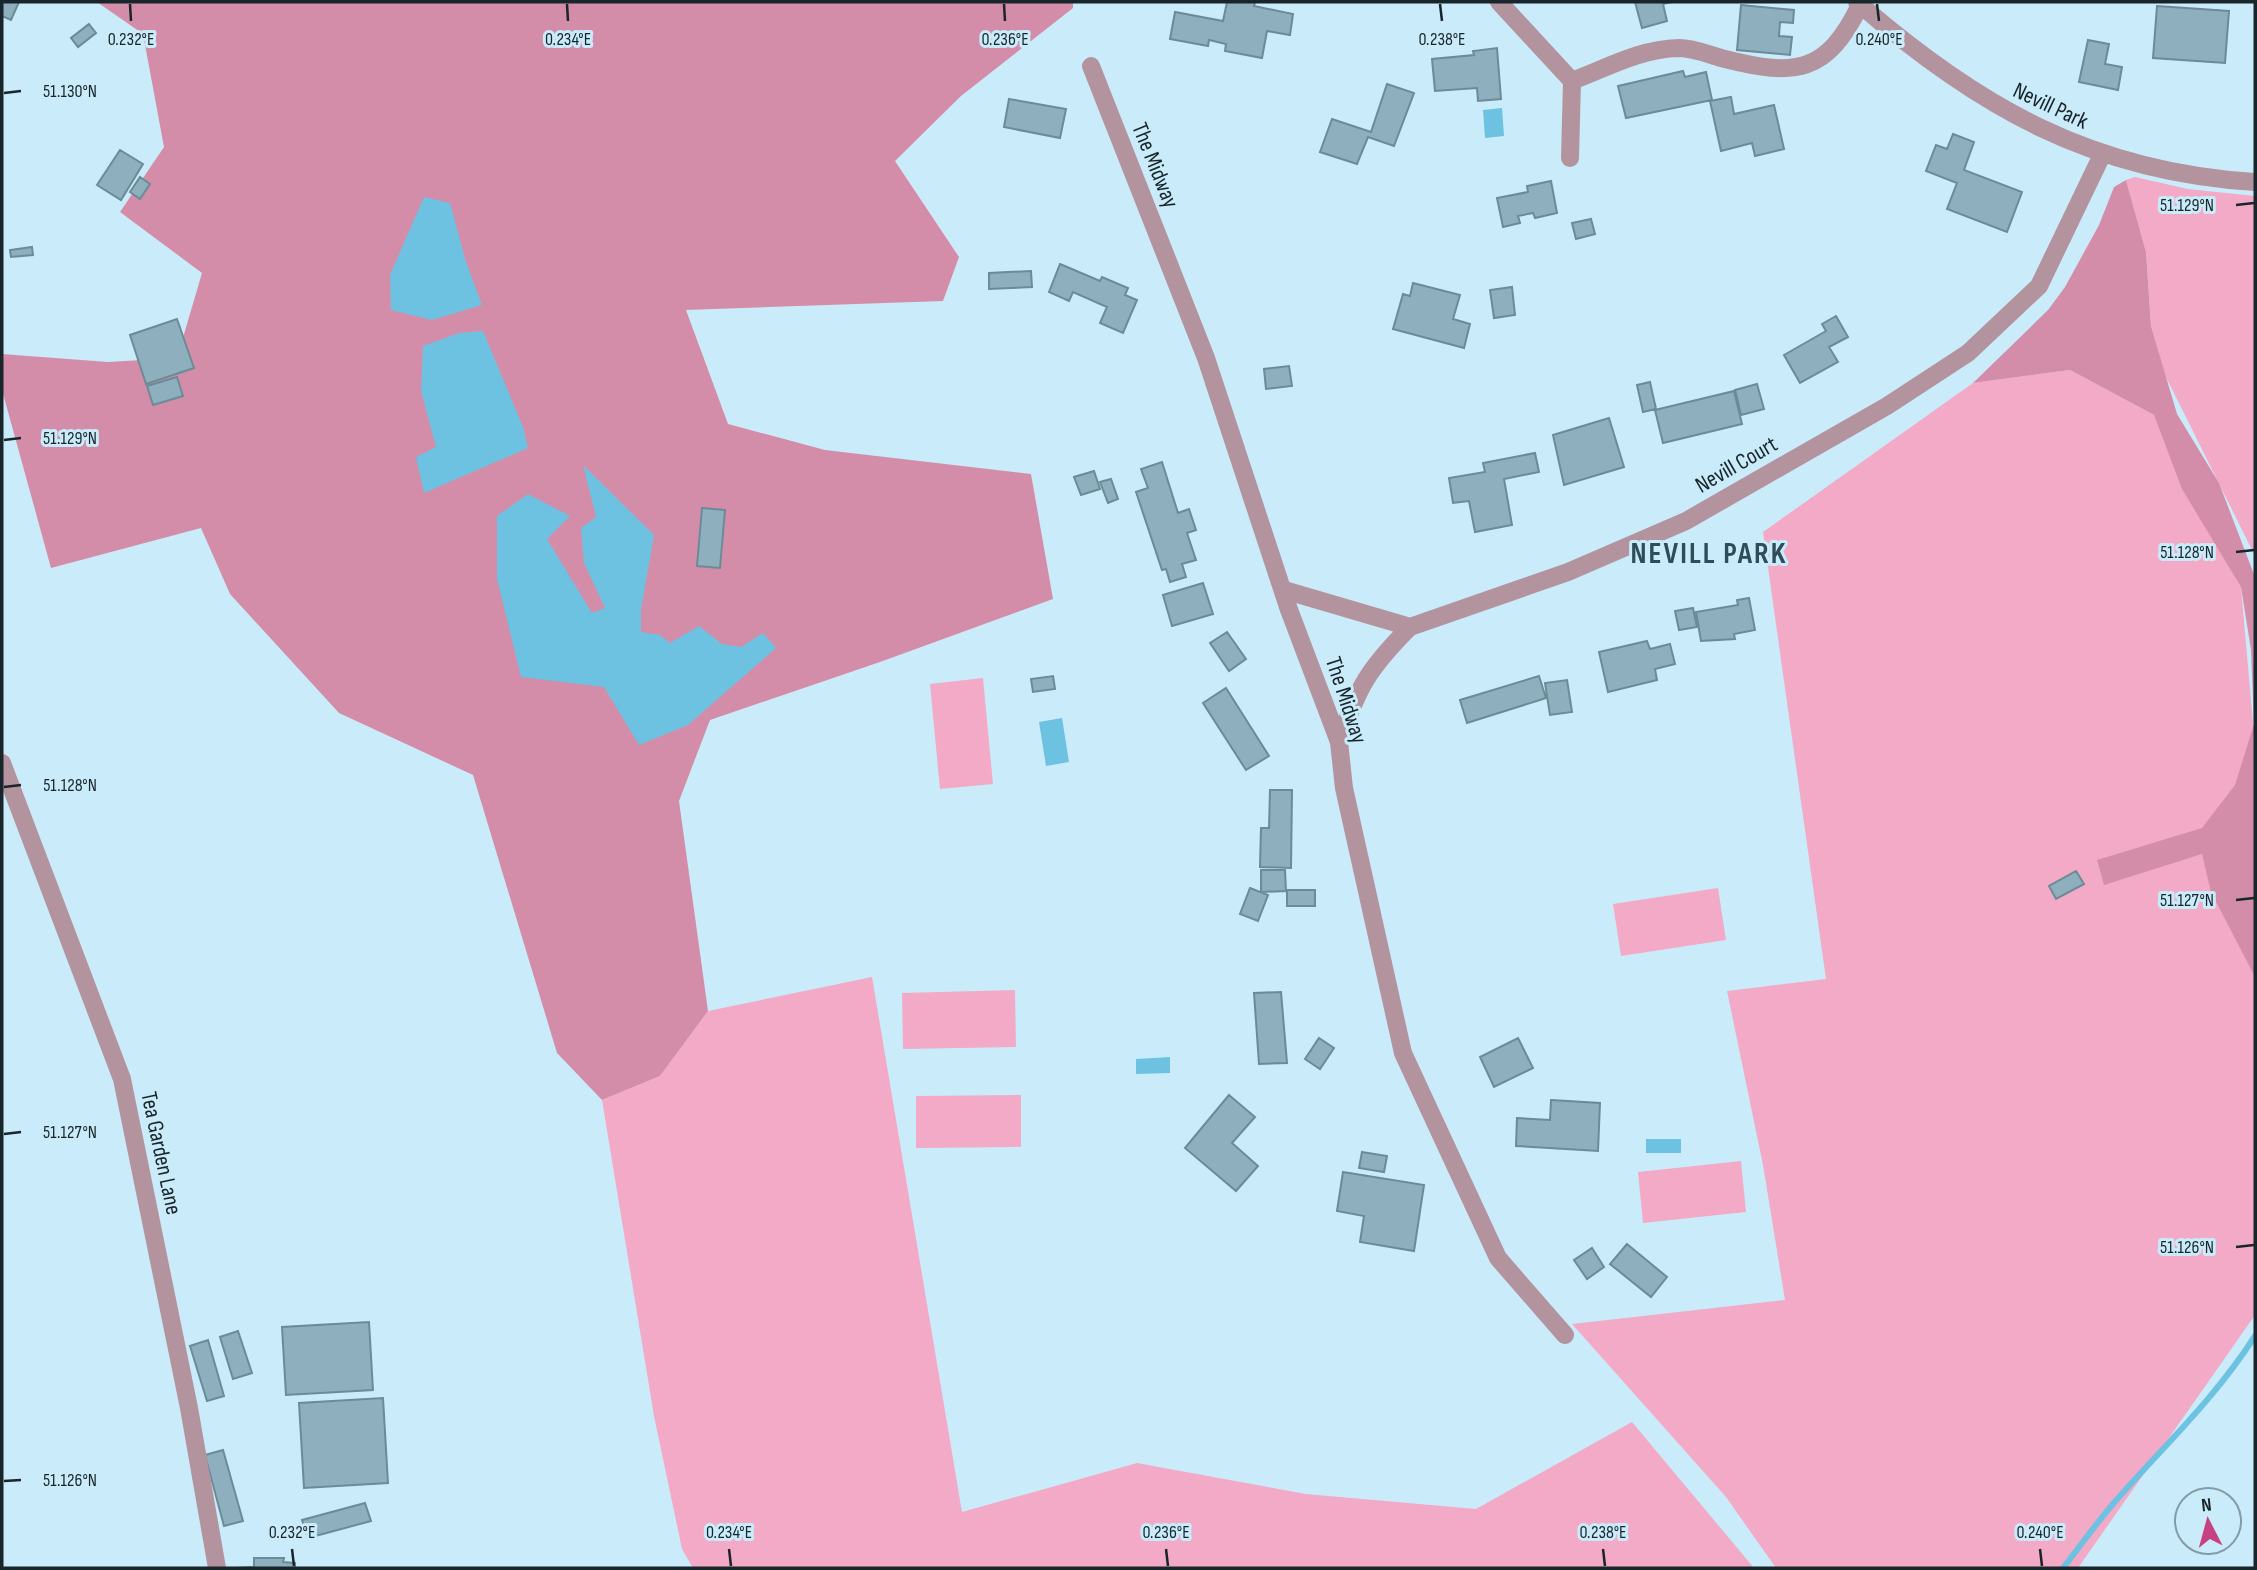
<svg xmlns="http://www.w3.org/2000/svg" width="2257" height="1570" viewBox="0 0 2257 1570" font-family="'Sofia Sans Condensed',sans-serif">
  <rect width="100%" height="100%" fill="#caecfa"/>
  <path fill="#f3aac7" d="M2135,177l53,12 67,7v360l-90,-181 -14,-49 -5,-74 -20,-72z
    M2070,370l84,45 87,172 14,159v569l-177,253h-302l-50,-71 -154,-173 213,-24 -22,-135 -36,-174 99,-12 -63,-447 210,-149z
    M983,678l10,106 -53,5 -10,-105z
    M1718,888l8,52 -105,16 -8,-52z
    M872,977l90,535 175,-49 169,31 170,15 156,-87 122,146h-1061l-11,-19 -28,-133 -52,-316 58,-24 48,-65z
    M1015,990l1,57 -113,2 -1,-56z
    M1021,1095v52l-105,1v-52z
    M1741,1161l5,51 -103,11 -5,-51z"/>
  <path fill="#d48da9" d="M97,2h976v6l-112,88 -66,65 64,96 -16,44 -257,9 42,114 97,26 206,24 22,125 -173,63 -170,58 -31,81 29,210 -48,65 -58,24 -45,-47 -84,-278 -134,-62 -109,-119 -29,-66 -150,40 -49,-178v-36l106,8 69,-4 25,-85 -82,-61 44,-65 -21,-113z
    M2126,180l20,72 5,74 26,88 42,69 36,94v400l-44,-85 -9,-38 -98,31 -7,-25 105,-32 33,-43 19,-61 -3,-74 -10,-63 -59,-98 -28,-74 -84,-45 -97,13 75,-73 17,-23 34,-62 15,-38z"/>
  <path fill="#6dc1e1" d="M1502,108l2,28 -19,2 -2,-28z
    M424,197l26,6 16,59 16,43 -50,15 -41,-10 -1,-35z
    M483,331l40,96 5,21 -104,45 -8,-36 20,-10 -15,-56 2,-45 36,-13z
    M583,465l71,70 -13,74v23l19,3 10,8 29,-17 23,18 19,3 22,-14 13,15 -88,77 -49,20 -35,-58 -83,-10 -24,-98v-63l31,-22 42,22 -23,23 45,74 13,-5 -21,-45 -3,-35 15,-11z
    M1062,718l7,44 -23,4 -7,-44z
    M1170,1057v16l-34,1v-15z
    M1646,1139h35v14h-35z"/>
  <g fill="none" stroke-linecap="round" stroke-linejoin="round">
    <path stroke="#6dc1e1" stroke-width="6" d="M2063,1568c19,-24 36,-49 57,-72 48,-54 95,-98 135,-160"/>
  </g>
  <path fill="#8eafbd" stroke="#6b8b97" stroke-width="2" d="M2,2h17l-8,18 -9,-4z
    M1227,2h28l-1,4 39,8 -3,21 -23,-4 -5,27 -37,-7 1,-7 -17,-4 -1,6 -38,-7 5,-27 48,9z
    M1635,2h37l-9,2 4,17 -25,7z
    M1741,5l53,5 -1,13 -13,-1 -1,14 13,1 -2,18 -53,-5z
    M2157,6l72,5 -4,52 -72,-5z
    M89,24l7,9 -18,14 -7,-9z
    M2088,40l21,4 -4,20 17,3 -4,23 -39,-8z
    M1497,48l4,51 -23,2 -1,-13 -42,3 -3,-32 42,-4 -1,-4z
    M1683,71l2,6 21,-5 6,28 -86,18 -8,-32z
    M1387,84l27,9 -20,53 -26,-9 -11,27 -37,-12 12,-33 39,13z
    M1731,97l3,17 40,-9 10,44 -29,7 -3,-13 -31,8 -11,-50z
    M1009,99l57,10 -6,29 -56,-11z
    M1953,134l21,8 -10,28 58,22 -15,40 -60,-23 10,-26 -31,-12 10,-26 11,4z
    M120,150l23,14 -22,36 -24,-15z
    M140,177l10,7 -10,15 -10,-7z
    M1551,181l6,32 -22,5 -2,-5 -15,3 2,7 -17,4 -6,-29 31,-6 -1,-6z
    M1591,219l4,15 -19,5 -4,-16z
    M32,247l1,8 -22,2 -1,-7z
    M1060,264l40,17 2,-4 26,11 -3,7 12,5 -14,33 -23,-10 7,-16 -34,-15 -4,9 -20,-9z
    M1031,271l1,16 -43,2v-16z
    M1413,283l47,12 -7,24 17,5 -6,24 -71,-19 10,-35 7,2z
    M1512,287l3,28 -21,3 -4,-28z
    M1836,316l12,21 -19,10 9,15 -38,21 -16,-28 42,-24 -4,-7z
    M177,319l17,49 -48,16 -16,-49z
    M1289,366l3,20 -26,3 -2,-20z
    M177,377l6,19 -30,9 -6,-19z
    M1650,382l6,27 -13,3 -6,-27z
    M1757,384l7,25 -23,6 -6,-25z
    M1734,391l8,33 -79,19 -8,-33z
    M1609,418l15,49 -60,18 -11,-50z
    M1535,453l4,19 -35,7 8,46 -37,7 -6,-31 -16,2 -4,-25 36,-6 -2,-9z
    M1162,462l16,51 11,-4 7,21 -9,3 9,27 -14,4 4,13 -16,5 -4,-13 -4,1 -26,-78 12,-4 -7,-19z
    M1094,471l6,18 -19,6 -7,-18z
    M1111,479l7,20 -10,4 -8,-21z
    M702,508l23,2 -5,58 -23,-2z
    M1203,583l10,31 -41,12 -9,-31z
    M1749,598l6,32 -21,4 1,5 -34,2 -5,-29 42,-7 -1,-5z
    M1693,608l4,19 -18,3 -4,-19z
    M1227,632l19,27 -17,12 -19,-28z
    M1647,641l3,8 20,-5 5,20 -20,5 2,11 -49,12 -9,-40z
    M1053,676l2,13 -22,3 -2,-13z
    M1539,676l7,22 -79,25 -7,-23z
    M1567,680l5,32 -22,3 -5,-32z
    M1226,688l43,68 -23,14 -43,-67z
    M1270,790h22l-1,78 -31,-1 1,-39h8z
    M1261,870h24l1,21 -25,1z
    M2076,871l8,13 -28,15 -7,-13z
    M1250,888l18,7 -10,26 -18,-7z
    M1287,890h28v16h-28z
    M1281,992l6,71 -28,1 -5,-71z
    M1319,1038l15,10 -14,21 -15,-10z
    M1518,1038l15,30 -39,19 -14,-30z
    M1229,1095l26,22 -23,26 26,23 -22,25 -51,-43z
    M1551,1100l49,3 -2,48 -82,-5 1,-28 33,2z
    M1362,1152l25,4 -3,16 -25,-4z
    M1343,1172l81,13 -10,66 -54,-9 4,-26 -27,-5z
    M1627,1244l40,33 -16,20 -41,-33z
    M1592,1248l12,19 -17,12 -13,-19z
    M369,1322l4,68 -87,5 -4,-68z
    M238,1331l14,42 -19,6 -13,-42z
    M208,1340l16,56 -17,5 -17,-55z
    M383,1398l5,85 -84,5 -5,-85z
    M223,1450l20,71 -19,5 -19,-71z
    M365,1503l6,18 -63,17 -6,-18z
    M254,1558h30l-1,4 12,1v5h-59l18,-1z"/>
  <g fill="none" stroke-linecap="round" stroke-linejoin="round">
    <path stroke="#b3939e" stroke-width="18" d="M1499,2l73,79 -2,77
      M1857,2c121,105 235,170 398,180
      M1091,66l115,292 82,249 51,135 5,46 59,265 95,205 67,77
      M1572,81c35,-13 67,-32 107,-33 15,0 31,7 46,11 71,18 102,14 135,-54
      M1284,590l126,37 158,-55 118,-51 201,-115 81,-53 71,-67 63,-131
      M1339,742c19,-55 29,-73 71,-115
      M2,763l120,316 67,329 28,160"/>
  </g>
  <path fill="none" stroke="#18252a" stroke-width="2.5" d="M130,4l1,17M567,4l1,17M1004,4l1,17M1440,4l2,17M1877,4l2,17M4,93l17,-2M2236,205l18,-2M4,440l17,-2M2236,552l18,-2M4,787l17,-2M2236,900l18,-2M4,1134l17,-2M2236,1247l18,-2M4,1481l17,-1M292,1549l2,17M729,1549l2,17M1166,1549l2,17M1603,1549l2,17M2040,1549l2,17"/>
  <g text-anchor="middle" stroke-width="6" stroke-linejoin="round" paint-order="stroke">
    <g font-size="23" fill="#18252a" stroke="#caecfa">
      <text transform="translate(2051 105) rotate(25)" y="8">Nevill Park</text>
      <text transform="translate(1156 165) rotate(68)" y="8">The Midway</text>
      <text transform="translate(1736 464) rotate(-30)" y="8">Nevill Court</text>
      <text transform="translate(1347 700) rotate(72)" y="8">The Midway</text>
      <text transform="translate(162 1153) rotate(78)" y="8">Tea Garden Lane</text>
    </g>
    <g font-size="30" font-weight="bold" letter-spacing="2" fill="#2f4d59" stroke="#caecfa">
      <text x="1709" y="563">NEVILL PARK</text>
    </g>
  </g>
  <g font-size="18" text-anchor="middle" fill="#18252a" stroke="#caecfa" stroke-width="6" stroke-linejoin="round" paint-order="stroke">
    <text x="131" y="45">0.232°E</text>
    <text x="568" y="45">0.234°E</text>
    <text x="1005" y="45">0.236°E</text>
    <text x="1442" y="45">0.238°E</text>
    <text x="1879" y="45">0.240°E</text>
    <text x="70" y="97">51.130°N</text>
    <text x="2187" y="211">51.129°N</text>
    <text x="70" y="444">51.129°N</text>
    <text x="2187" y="558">51.128°N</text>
    <text x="70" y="791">51.128°N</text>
    <text x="2187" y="906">51.127°N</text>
    <text x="70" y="1138">51.127°N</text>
    <text x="2187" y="1253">51.126°N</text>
    <text x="70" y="1486">51.126°N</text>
    <text x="292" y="1538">0.232°E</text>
    <text x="729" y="1538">0.234°E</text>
    <text x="1166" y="1538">0.236°E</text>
    <text x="1603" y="1538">0.238°E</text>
    <text x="2040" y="1538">0.240°E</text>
  </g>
  <rect width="2257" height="1570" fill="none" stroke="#18252a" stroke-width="7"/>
  <g transform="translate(2208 1521) rotate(354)"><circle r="33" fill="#caecfa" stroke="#839ca7" stroke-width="2"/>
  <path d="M0-5L12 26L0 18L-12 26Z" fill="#c74182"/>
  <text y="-10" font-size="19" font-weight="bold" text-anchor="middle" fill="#18252a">N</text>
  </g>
</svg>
